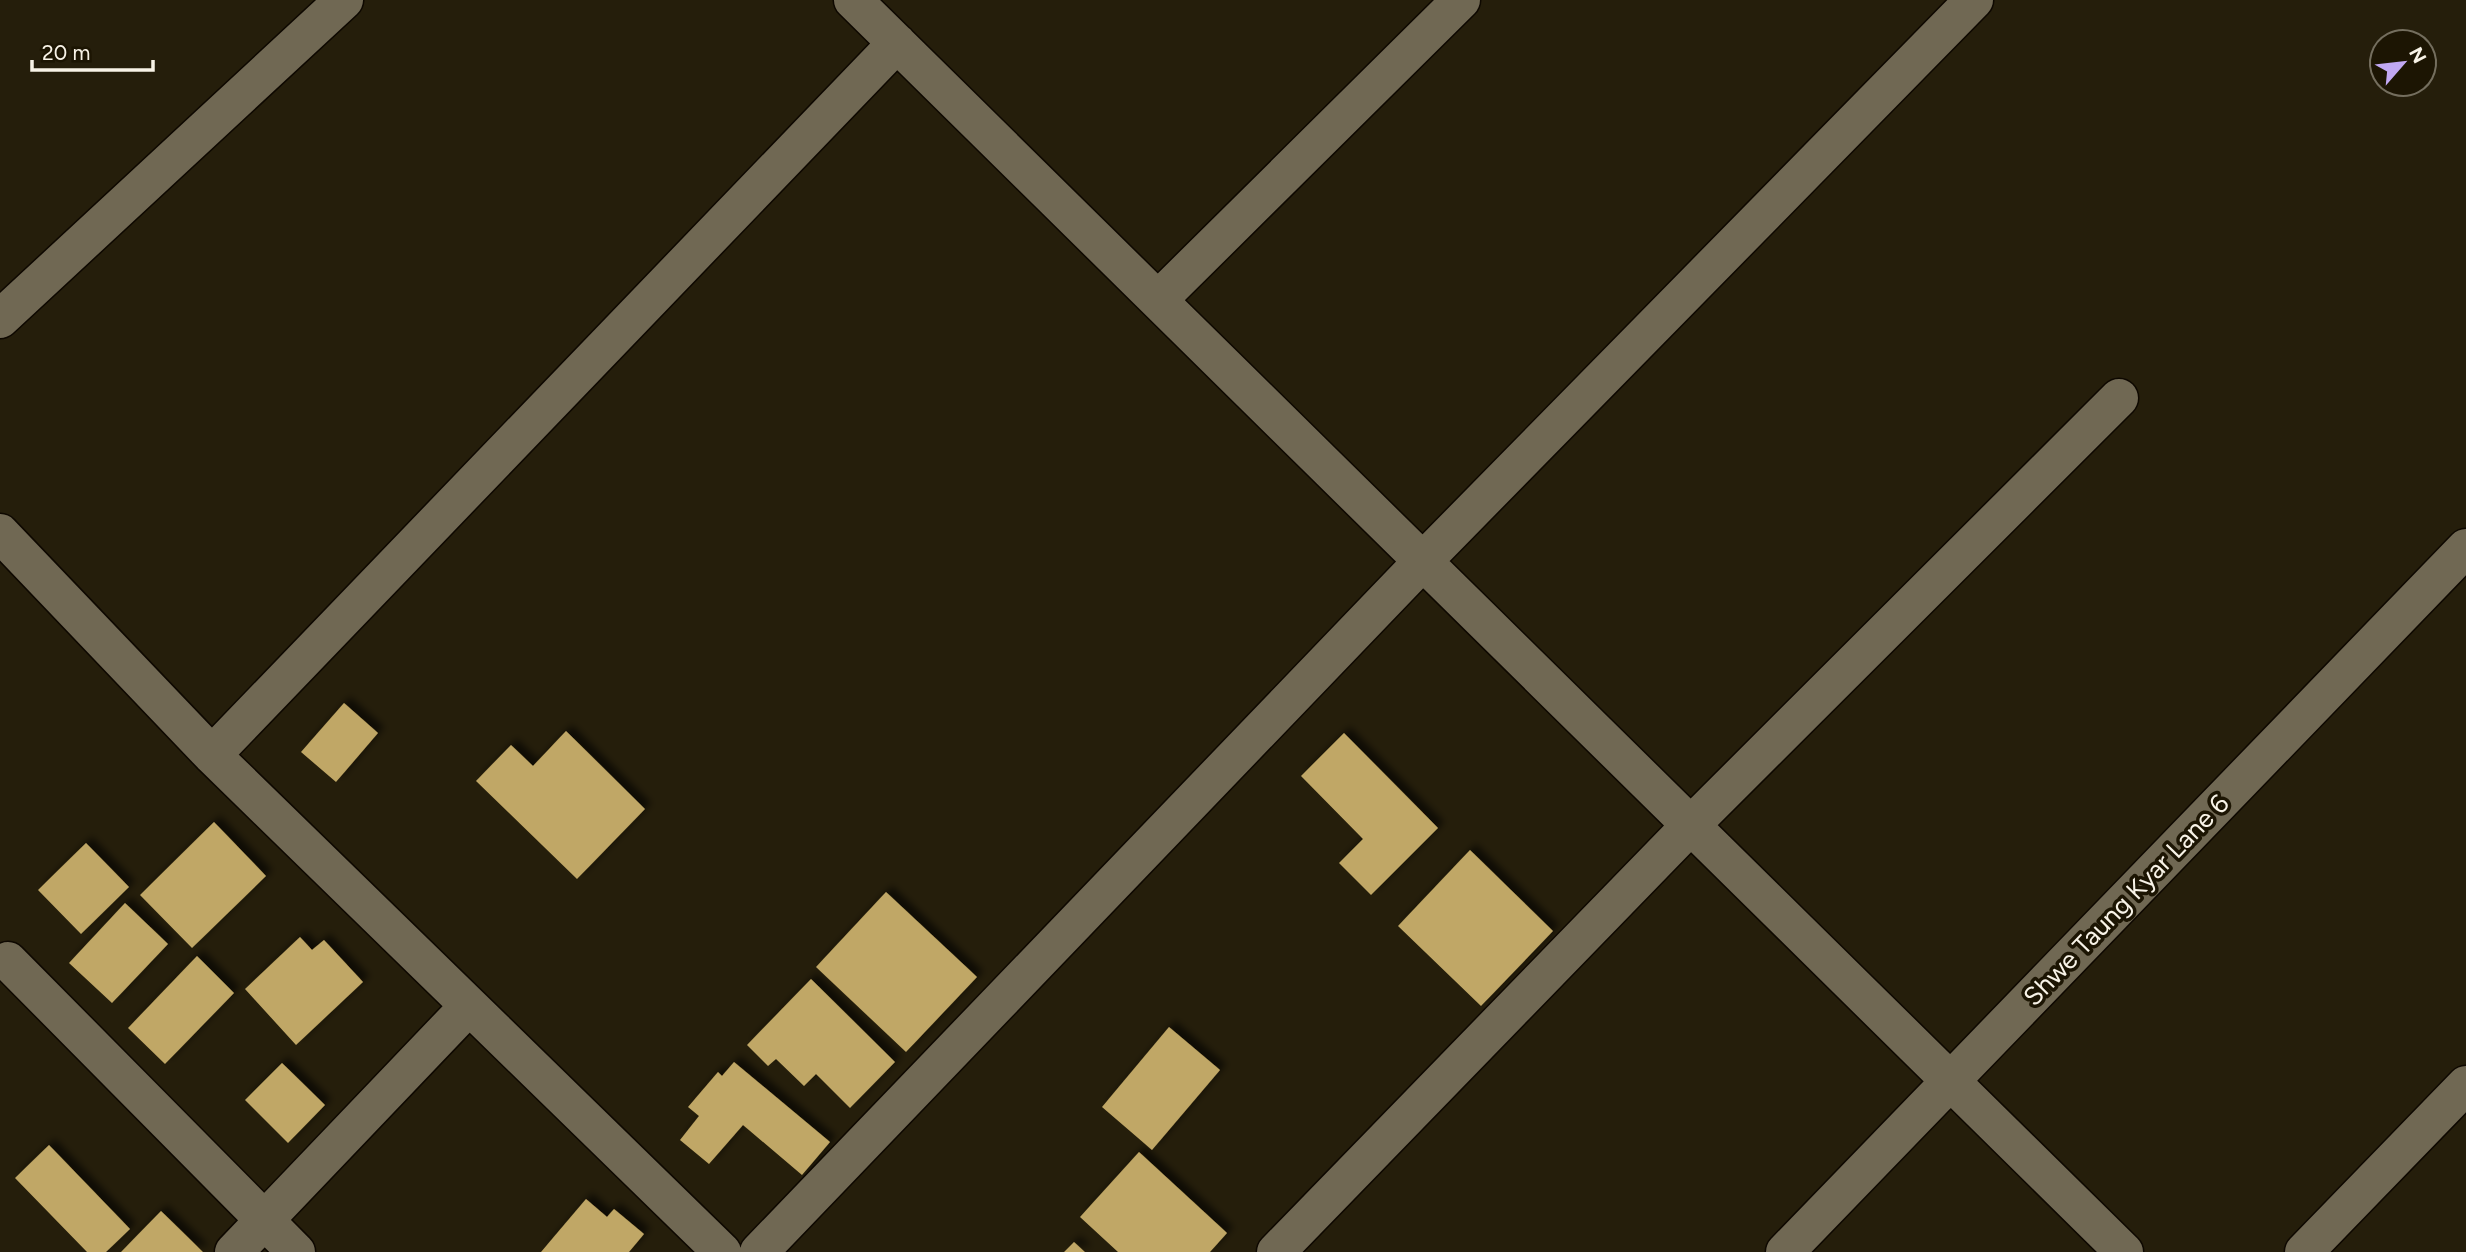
<svg xmlns="http://www.w3.org/2000/svg" width="2466" height="1252" viewBox="0 0 2466 1252" font-family="Figtree,sans-serif">
  <defs>
    <filter id="shadow"><feDropShadow dx="6" dy="-6" stdDeviation="3.5" flood-color="#0009"/></filter>
  </defs>
  <rect width="100%" height="100%" fill="#251e0b"/>
  <path fill="#c0a766" filter="url(#shadow)" d="M344,703l34,30 -42,49 -35,-30z
    M566,731l79,78 -68,70 -101,-98 35,-36 22,21z
    M1344,733l94,95 -67,67 -32,-32 24,-24 -62,-63z
    M214,822l52,54 -74,72 -52,-53z
    M86,843l43,44 -48,47 -43,-44z
    M1470,850l83,81 -72,75 -83,-80z
    M886,892l91,85 -71,75 -90,-85z
    M125,903l43,41 -56,59 -43,-40z
    M300,937l12,13 12,-10 39,42 -67,63 -51,-56z
    M197,956l37,37 -69,71 -37,-36z
    M811,979l84,83 -45,46 -34,-34 -12,12 -28,-27 -8,7 -21,-21z
    M1169,1027l51,43 -68,80 -50,-43z
    M734,1062l96,80 -28,33 -59,-50 -34,39 -29,-24 19,-24 -11,-9 30,-35 4,4z
    M282,1063l43,42 -37,38 -43,-43z
    M49,1145l81,84 -24,23h-19l-72,-74z
    M1139,1152l88,81 -17,19h-92l-38,-35z
    M586,1199l21,18 7,-8 30,25 -15,18h-88z
    M161,1211l42,41h-82z
    M1074,1242l11,10h-21z"/>
  <g fill="none" stroke-linecap="round" stroke-linejoin="round">
    <defs>
      <path id="minor" d="M853,0l1271,1252
        M1158,300l303,-300
        M0,319l344,-319
        M0,533l212,222 510,497
        M212,755l685,-712
        M8,961l288,291
        M234,1252l235,-246
        M759,1252l664,-691 551,-561
        M1276,1252l416,-428 427,-426
        M1785,1252l681,-704
        M2304,1252l162,-167"/>
    </defs>
    <use href="#minor" stroke="#0e0800" stroke-width="41"/>
    <use href="#minor" stroke="#706853" stroke-width="38"/>
  </g>
  <g text-anchor="middle" stroke-width="7" stroke-linejoin="round" paint-order="stroke">
    <g font-size="26" fill="#f8f3e7" stroke="#1c1503">
      <text transform="translate(2126 900) rotate(-46)" y="9">Shwe Taung Kyar Lane 6</text>
    </g>
  </g>
  <g transform="translate(2403 63) rotate(62)"><circle r="33" fill="#1c1503" stroke="#746e5e" stroke-width="2"/>
  <path d="M0-5L12 26L0 18L-12 26Z" fill="#c1a8f3"/>
  <text y="-10" font-size="19" font-weight="bold" text-anchor="middle" fill="#f8f3e7">N</text>
  </g>
  <path d="M32 60v10h121v-10" fill="none" stroke="#f8f3e7" stroke-width="3.5"/>
  <text x="42" y="60" font-size="21" fill="#f8f3e7" stroke="#1c1503" stroke-width="5" paint-order="stroke">20 m</text>
</svg>
